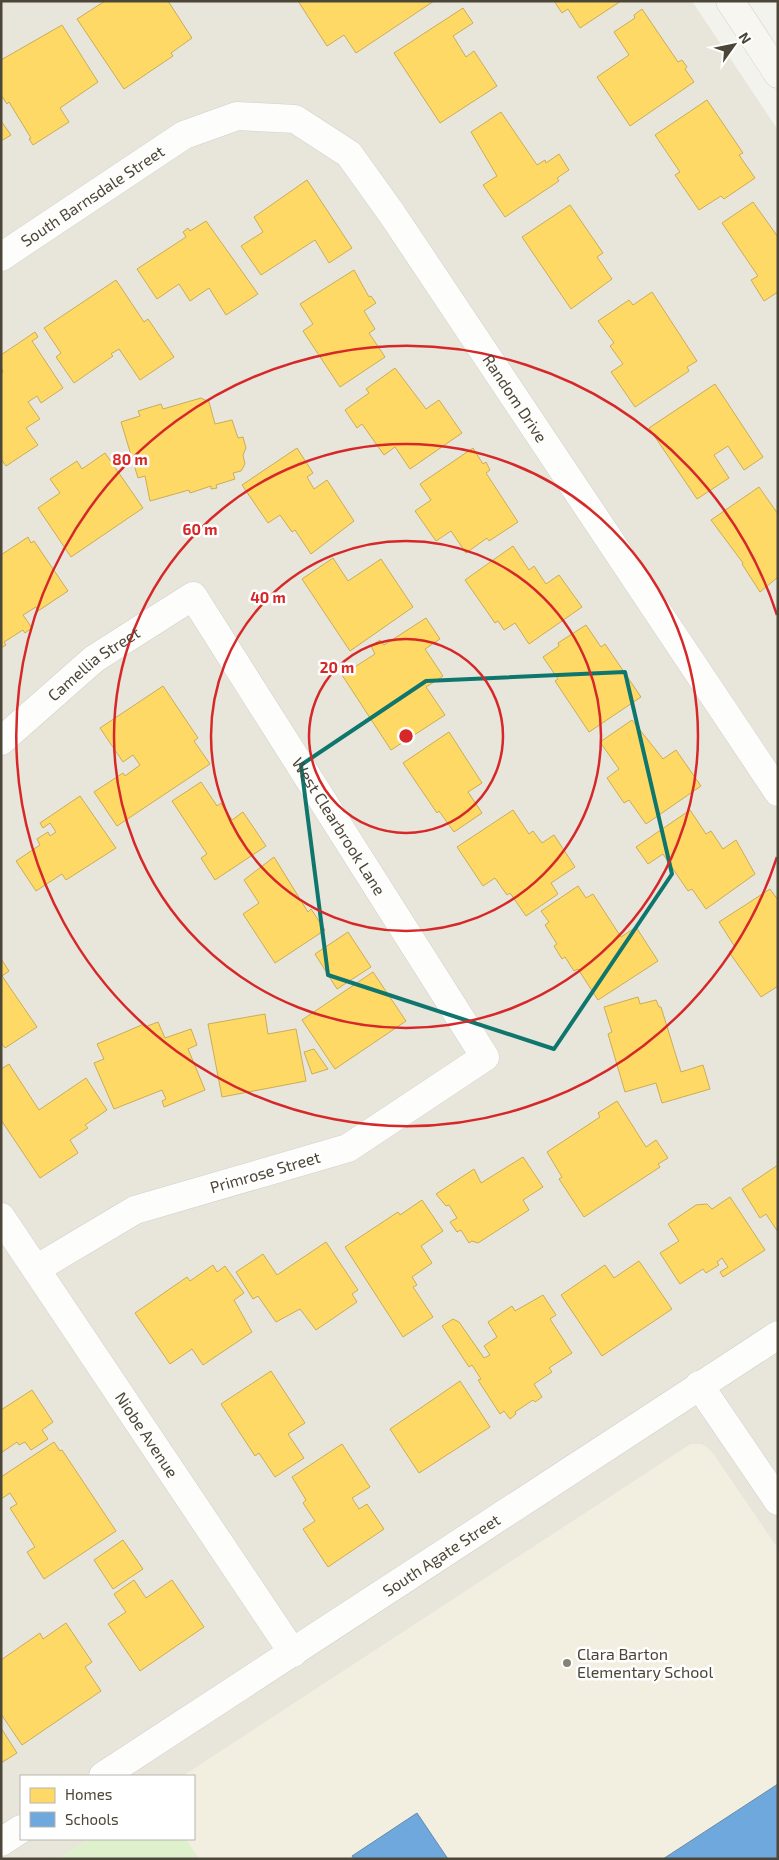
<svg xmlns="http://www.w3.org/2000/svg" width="779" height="1860" viewBox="0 0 779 1860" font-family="'Exo 2',sans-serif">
  <rect width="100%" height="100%" fill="#f3f3ee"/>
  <path fill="#e8e5db" d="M1,1h691l86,129v1419l-64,-94 -7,-8 -7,-3h-9l-508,332h-162v63h67l-30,20h-57z"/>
  <path fill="#f2efe0" d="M691,1444h9l7,3 7,8 64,94v310h-579l-13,-20h8v-63h-11z"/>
  <path fill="#def0cc" d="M88,1839h98l13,20h-141z"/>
  <path fill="#ffd966" stroke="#c9ad58" d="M105,1h63l24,37 -21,15 2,3 -49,33 -47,-70z
    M298,1h136l-78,52 -12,-18 -17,11z
    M554,1h67l-41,27 -12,-19 -6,4z
    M463,8l10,15 -20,13 13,21 8,-6 23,35 -57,37 -46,-70z
    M642,9l36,53 4,-2 5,7 -2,2 9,13 -64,44 -33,-49 32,-22 -15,-23 21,-14 -1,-3z
    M62,25l36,57 -38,26 9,14 -36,23 -4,-6 2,-1 -22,-36 -2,2 -6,-9v-35z
    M707,100l36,53 -4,2 16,23 -31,21 -3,-3 -22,14 -24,-35 5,-3 -25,-37z
    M501,112l36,53 8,-5 1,3 13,-9 10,16 -12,8 2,3 -54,36 -22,-32 14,-9 -26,-44z
    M1,121l10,14 -10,6z
    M307,180l45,68 -23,15 -14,-23 -54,35 -20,-29 22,-14 -9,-15z
    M753,202l25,35v55l-14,9 -13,-21 7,-4 -36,-53z
    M570,205l33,48 -6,4 15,22 -41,30 -49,-72z
    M206,221l52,73 -32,21 -17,-27 -19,13 -11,-17 -22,15 -20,-30 49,-32 -3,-5 5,-4 2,3z
    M354,270l15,27 2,-1 5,7 -12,8 11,18 -6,4 16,24 -45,30 -37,-56 10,-7 -13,-20z
    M116,280l28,42 4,-3 26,38 -34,23 -21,-31 -8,5 2,2 -39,27 -18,-26 5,-4 -17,-25z
    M652,292l45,69 -10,6 2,4 -54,36 -24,-35 12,-8 -13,-18 4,-3 -16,-22 31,-21 4,5z
    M35,332l3,5 -6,4 31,47 -22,15 -4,-7 -9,6 12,17 -14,9 12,17 -32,21 -5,-7v-86l2,-1 -2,-4v-13z
    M395,368l31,41 13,-9 23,33 -52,36 -15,-22 -11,8 -22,-31 -5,4 -12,-18 24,-17 -3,-4z
    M715,384l48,73 -19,13 -16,-24 -14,9 15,23 -32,21 -48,-71z
    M201,398l8,4 6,22 17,-4 6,18 5,-1 3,11 -3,7 2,9 -4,7 -8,2 2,6 -19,6 1,3 -6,1v-3l-21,7 -1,-3 -39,11 -5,-25 -7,2 -17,-56 19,-6 -2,-5 23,-7 2,5z
    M297,448l16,25 -6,4 7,12 13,-9 27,41 -43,33 -16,-24 -3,2 -12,-17 -12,8 -26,-38z
    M473,448l10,16 3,-2 4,8 -4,3 32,49 -29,19 -2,-3 -21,15 -15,-22 -15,10 -21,-30 16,-11 -11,-16z
    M105,453l38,55 -72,49 -33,-49 22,-15 -10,-14 27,-18 5,8z
    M759,487l19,27v63l-18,15 -18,-28 1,-1 -32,-43z
    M28,537l3,6 3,-2 34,50 -30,20 -2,-4 -13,8 9,13 -7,5 -2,-3 -19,12 2,3 -5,3v-93z
    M513,546l16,24 5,-4 12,18 13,-9 23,32 -53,37 -14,-21 -11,7 -6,-9 -3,2 -30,-43z
    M333,558l15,23 33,-22 32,48 -63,44 -48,-72z
    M426,618l14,21 -15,10 18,27 -17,11 19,28 -54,35 -49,-75 33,-21 -4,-8 9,-6 4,5z
    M586,625l15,22 4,-3 36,53 -52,35 -34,-51 3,-2 -15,-22 16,-11 -1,-3z
    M163,686l35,52 -4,3 16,23 -93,62 -23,-34 29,-19 2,3 15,-11 -7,-10 -10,7 -23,-34z
    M632,720l31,39 13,-9 25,36 -55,38 -17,-24 -5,3 -17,-25 12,-9 -19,-27z
    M449,732l33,51 -14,9 14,21 -28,19 -15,-21 -2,2 -34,-50z
    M201,782l16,24 4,-3 11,17 11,-8 23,34 -51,34 -14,-22 6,-4 -35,-53z
    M80,796l36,52 -50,32 -4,-6 -26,17 -20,-30 24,-16 -3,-6 11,-7 2,4 6,-4 -6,-9 -7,5 -3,-5z
    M513,810l16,24 4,-3 9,12 12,-8 21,32 -24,16 7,11 -32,22 -16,-23 -3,2 -12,-17 -12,8 -26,-39z
    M690,810l16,24 5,-3 12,18 13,-9 19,34 -49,35 -14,-20 -4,2 -25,-37 -15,10 -12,-17z
    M274,857l34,55 3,-3 14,21 -50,33 -32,-49 16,-11 -15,-23z
    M578,886l8,12 7,-4 28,43 15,-10 22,34 -60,39 -20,-31 -4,2 -9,-14 -3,2 -8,-13 3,-2 -12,-19 4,-3 -8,-11z
    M770,889l8,11v86l-17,11 -32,-45 6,-5 -16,-25z
    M348,932l23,35 -34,22 -22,-35z
    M1,959l8,12 -7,5 35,51 -32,21 -4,-5z
    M373,972l33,49 -71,48 -33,-49z
    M638,997l2,7 16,-4 3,7h2l20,65 22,-7 7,24 -48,14 -6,-20 -31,9 -17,-58 4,-2 -8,-25z
    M265,1014l3,20 28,-5 10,52 -84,16 -14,-73z
    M158,1022l7,16 26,-9 6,16 -9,4 17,41 -41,17 -2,-6 4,-2 -4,-9 -48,19 -20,-46 10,-4 -7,-15 47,-20 1,3z
    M314,1049l14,20 -16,5 -8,-22z
    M9,1064l30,46 47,-32 21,32 -22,15 3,3 -18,12 8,13 -38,25 -39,-58v-51z
    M617,1101l29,46 10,-7 12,18 -10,6 2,3 -76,50 -25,-38 3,-2 -15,-25 53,-35 -2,-4z
    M523,1157l20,30 -20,13 6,10 -51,33 -6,-2 -3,2 -8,-13 -4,2 -7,-10 7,-4 -8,-13 -3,1 -10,-12 38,-25 7,14z
    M778,1165v67l-12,-18 -6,4 -18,-29z
    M730,1197l35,53 -42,27 -3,-5 8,-5 -6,-9 -5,4 2,3 -13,8 -3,-4 -23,15 -20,-31 19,-12 -11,-17 28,-19 11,-1 5,5z
    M422,1200l21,31 -22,15 11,17 -20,14 5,8 -4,2 20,30 -30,20 -58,-90 53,-35 2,3z
    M326,1242l32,48 -6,4 5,8 -41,28 -16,-21 -24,13 -18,-26 -5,3 -17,-27 27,-18 14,21z
    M639,1261l33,48 -70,47 -41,-61 44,-30 9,13z
    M213,1265l4,7 8,-6 19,27 -10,7 18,32 -49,33 -11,-16 -22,15 -35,-51 52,-36 3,4z
    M543,1295l13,20 -6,4 22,34 -23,15 3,4 -18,12 8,13 -7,5 -2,-2 -18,12 1,2 -6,5 -6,-8 -4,3 -22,-34 3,-1 -9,-14 -3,2 -27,-41 11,-7 6,3 25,36 6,-3 -6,-9 13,-9 -9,-15 24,-16 3,5z
    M271,1371l34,52 -17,11 16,24 -29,19 -16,-24 -4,3 -34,-52z
    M460,1381l30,46 -71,46 -29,-44z
    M32,1390l21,32 -11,8 6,9 -17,11 -6,-8 -6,3 -2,-3 -16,11v-43z
    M54,1442l6,9 2,-1 54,81 -72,48 -17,-27 8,-5 -25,-39 7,-4 -7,-11 -9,6v-22z
    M342,1444l28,43 -18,11 7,11 8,-5 17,25 -56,38 -25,-38 12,-8 -12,-18 3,-3 -14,-23z
    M123,1540l20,29 -30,20 -19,-29z
    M134,1580l12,18 26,-18 32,47 -64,44 -32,-47 18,-12 -12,-18z
    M66,1623l26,39 -7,5 16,24 -79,54 -21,-31v-54l39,-27 3,6z
    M1,1728l16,25 -16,10z"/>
  <path fill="#6fa8dc" stroke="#648bab" d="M778,1784v75h-115z
    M417,1813l31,46h-94l-2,-3z"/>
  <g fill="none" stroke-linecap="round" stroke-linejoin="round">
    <defs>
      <g id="street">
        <path id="s1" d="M1,257l183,-122 53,-19 58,3 54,35 43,60 386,578"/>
        <path id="s2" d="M1,741l93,-82 99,-63 292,461 -137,91 -213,62 -99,59"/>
        <path id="s3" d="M1,1217l292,436"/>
        <path d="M699,1385l79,116"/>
        <path id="s4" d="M103,1776l675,-441"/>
        <path d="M1,1842l20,-13"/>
      </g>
      <path id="secondary" d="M730,1l48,73"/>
    </defs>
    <use href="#street" stroke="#d2d0cb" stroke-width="29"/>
    <use href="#secondary" stroke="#d3d1c4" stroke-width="29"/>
    <use href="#street" stroke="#fdfdfc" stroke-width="28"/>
    <use href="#secondary" stroke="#f7f6f1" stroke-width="28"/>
  </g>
  <path fill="none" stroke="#0f766e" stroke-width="4" stroke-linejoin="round" d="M625,672l47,202 -118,175 -226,-74 -27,-210 125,-84z"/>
  <g fill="none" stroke="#d62828" stroke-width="2.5">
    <circle cx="406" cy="736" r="97"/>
    <circle cx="406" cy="736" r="195"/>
    <circle cx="406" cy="736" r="292"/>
    <path d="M777 857A390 390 0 1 1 777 615"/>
  </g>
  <circle fill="#868378" stroke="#fff" stroke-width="2" cx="567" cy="1663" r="5"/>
  <g text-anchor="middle" stroke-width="5" stroke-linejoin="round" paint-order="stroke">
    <g font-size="16" fill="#4c4638" stroke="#fff">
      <text dy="6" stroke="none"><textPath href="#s1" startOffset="110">South Barnsdale Street</textPath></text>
      <text dy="6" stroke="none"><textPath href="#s1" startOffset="694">Random Drive</textPath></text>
      <text dy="6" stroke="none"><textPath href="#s2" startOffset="121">Camellia Street</textPath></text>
      <text dy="6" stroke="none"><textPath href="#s2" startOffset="514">West Clearbrook Lane</textPath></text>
      <text transform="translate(265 1172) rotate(-16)" y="6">Primrose Street</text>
      <text dy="6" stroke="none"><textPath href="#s3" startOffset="262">Niobe Avenue</textPath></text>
      <text dy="6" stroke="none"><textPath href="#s4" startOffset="404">South Agate Street</textPath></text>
    </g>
    <g font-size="16" fill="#4c4638" stroke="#fff" text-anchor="start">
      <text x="577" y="1660">Clara Barton<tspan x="577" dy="18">Elementary School</tspan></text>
    </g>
  </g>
  <circle cx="406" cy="736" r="8" fill="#d62828" stroke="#fff" stroke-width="2.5"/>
  <g font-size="15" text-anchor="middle" font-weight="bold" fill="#d62828" stroke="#fff" stroke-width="5" stroke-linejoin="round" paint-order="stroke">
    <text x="130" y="465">80 m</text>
    <text x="200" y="535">60 m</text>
    <text x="268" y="603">40 m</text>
    <text x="337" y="673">20 m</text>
  </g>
  <rect width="779" height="1860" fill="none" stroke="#4c4638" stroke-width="5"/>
  <rect x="20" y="1775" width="175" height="65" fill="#ffffff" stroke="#b7b5af"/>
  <rect x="30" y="1788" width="25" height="15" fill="#ffd966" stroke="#b7b5af"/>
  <text x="65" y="1800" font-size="15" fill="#4c4638">Homes</text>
  <rect x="30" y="1812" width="25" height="15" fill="#6fa8dc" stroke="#b7b5af"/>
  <text x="65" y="1825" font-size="15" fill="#4c4638">Schools</text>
  <g transform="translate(734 45) rotate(57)" stroke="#ffffff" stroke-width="4" paint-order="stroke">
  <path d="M0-4L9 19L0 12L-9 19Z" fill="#4c4638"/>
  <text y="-8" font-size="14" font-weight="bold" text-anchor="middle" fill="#4c4638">N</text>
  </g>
</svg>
